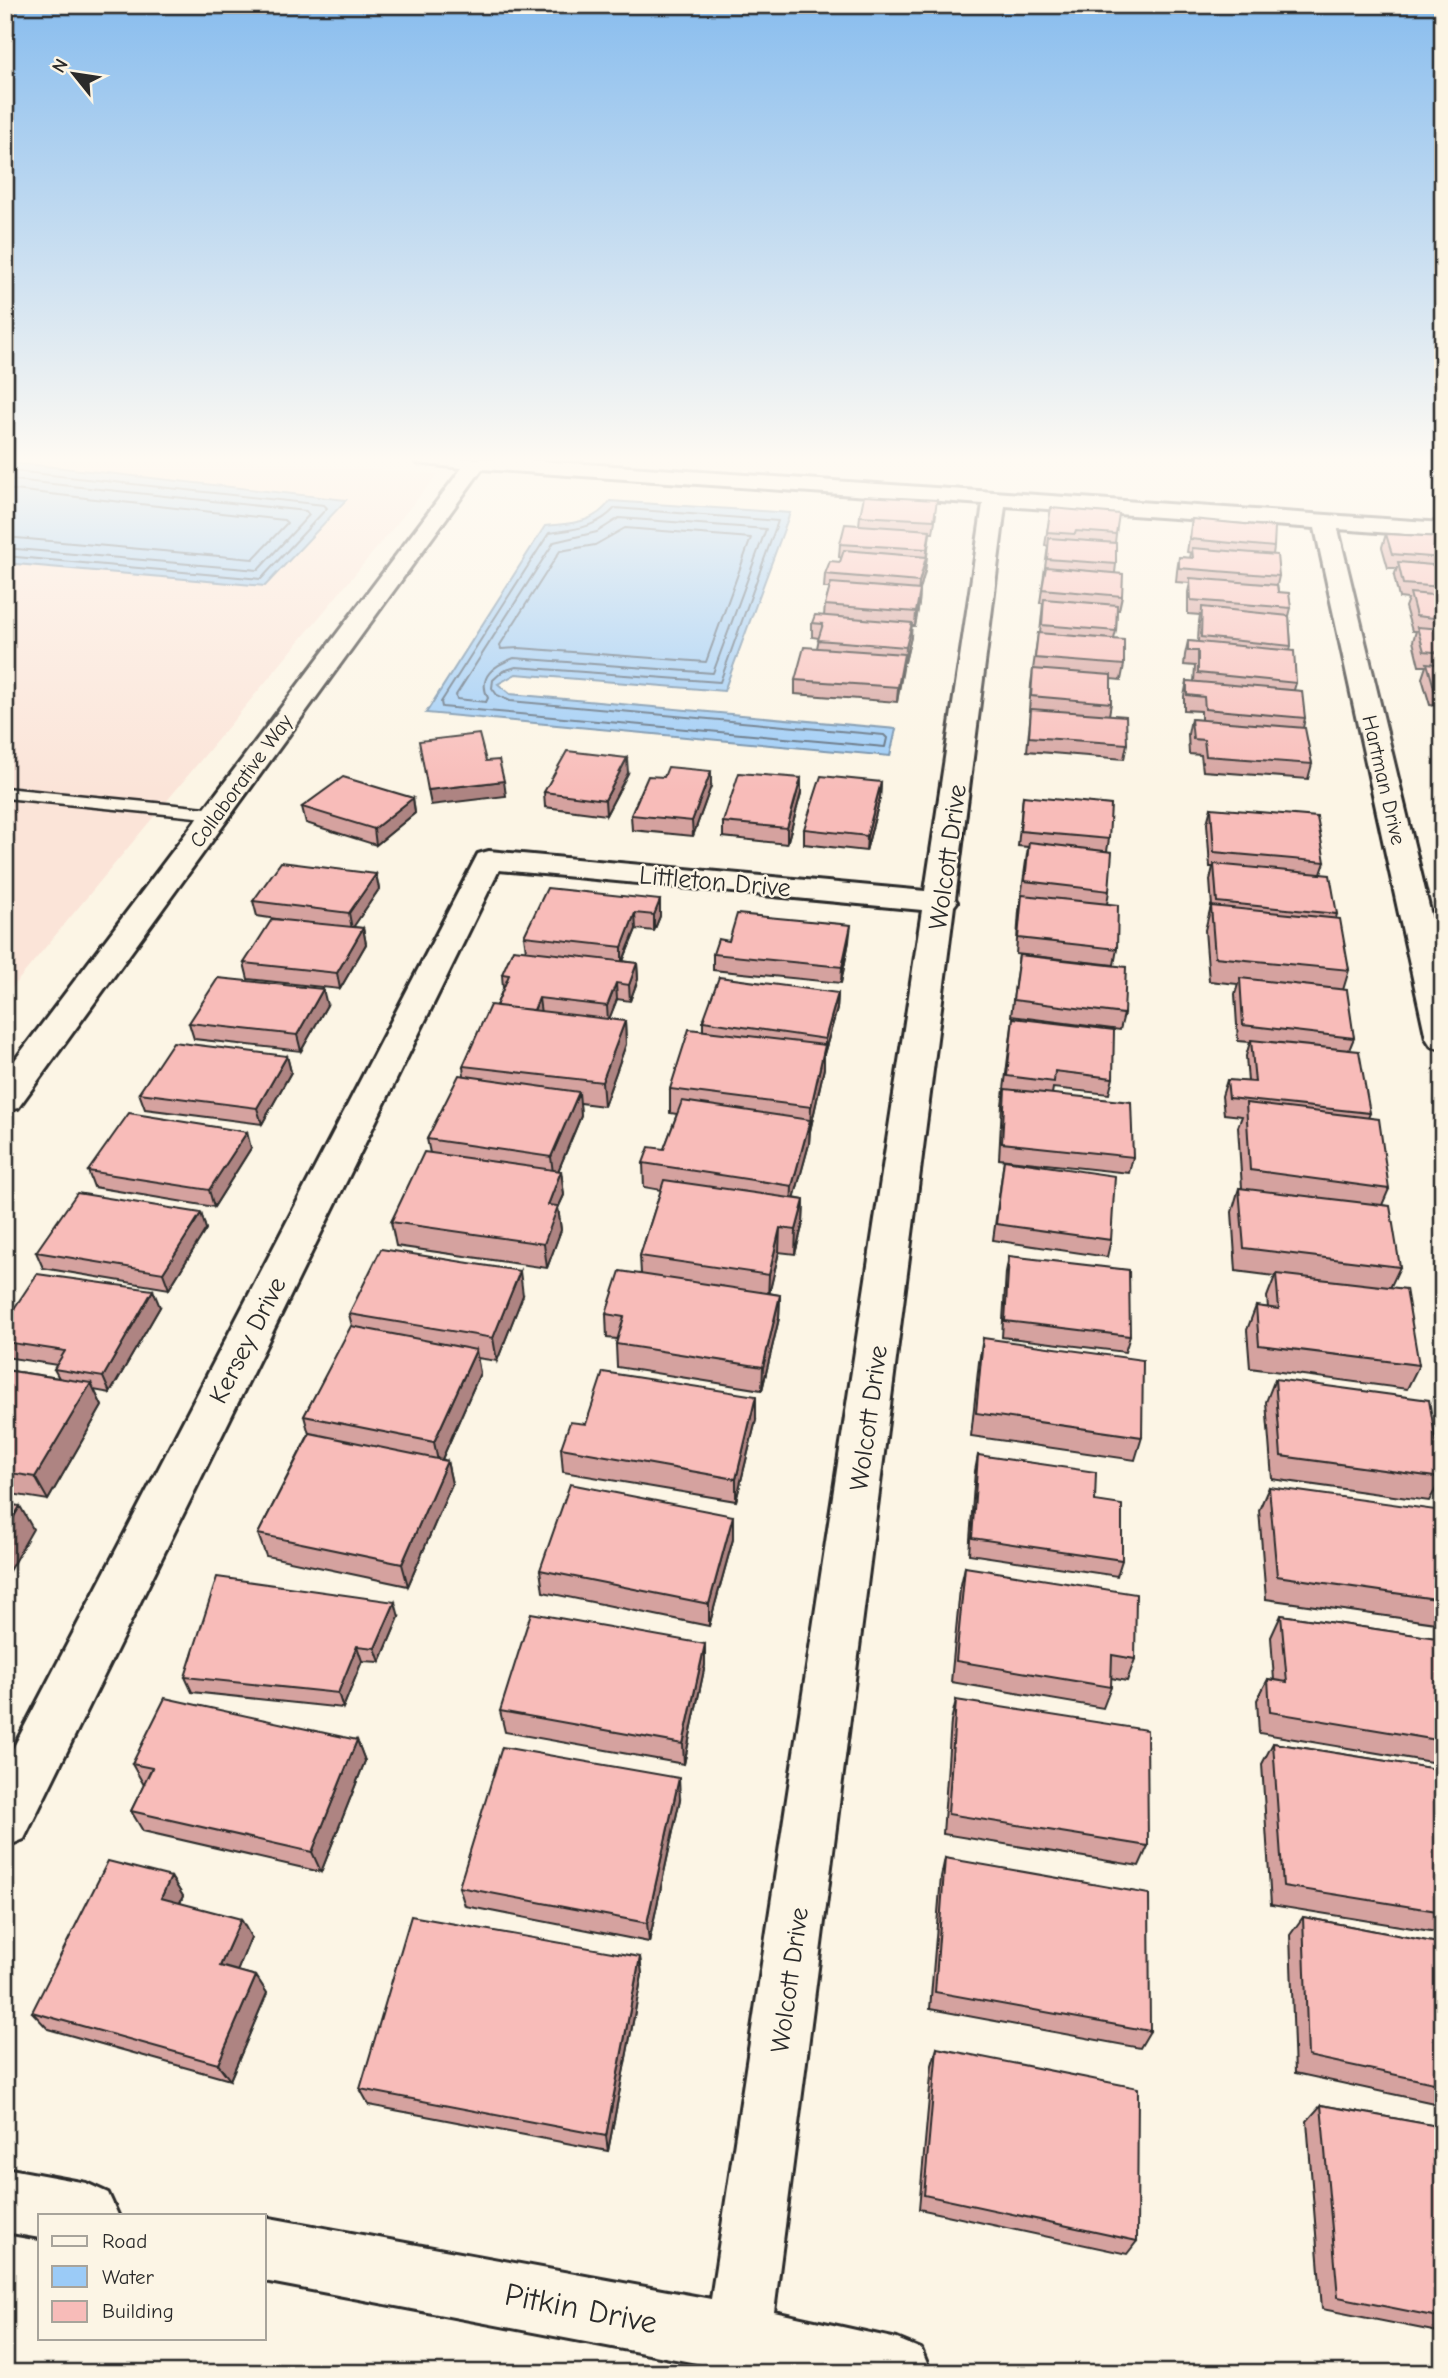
<svg xmlns="http://www.w3.org/2000/svg" width="1448" height="2378" viewBox="0 0 1448 2378" font-family="'Comic Neue',sans-serif">
  <rect width="100%" height="100%" fill="#fcf5e5"/>
  <filter id="ink" filterUnits="userSpaceOnUse"><feTurbulence type="fractalNoise" baseFrequency=".0143" numOctaves="2"/><feDisplacementMap in="SourceGraphic" scale="14" xChannelSelector="R" yChannelSelector="G"/><feConvolveMatrix kernelMatrix="1 2 1 2 8 2 1 2 1" color-interpolation-filters="sRGB"/></filter>
  <g filter="url(#ink)">
    <path fill="#fbe4d8" d="M5,459h226l207,15 -433,522z"/>
    <path fill="#9bcbf7" stroke="#6e8ba5" stroke-width="2" d="M5,463l31,2 310,35 -81,86 -260,-23z
      M610,501l180,12 -66,178 -208,-17 -18,10 12,10 386,35 -6,27 -464,-43 119,-187c26,-3 49,-2 65,-25z"/>
    <g fill="none" stroke-linecap="round" stroke-linejoin="round">
      <path stroke="#586b7d" stroke-width="2" d="M5,470l319,35 3,3 -66,71 -256,-23
        M5,479l301,32 3,4 -51,55 -253,-22
        M5,489l279,31 3,3 -34,36 -248,-22
        M615,508l163,13 -58,161 -204,-15 -13,4 -10,9 -1,8 5,7 13,6 374,34 3,3 -2,9 -443,-40 -1,-5 108,-169c26,-4 48,-5 66,-25z
        M619,518l147,11 -53,144 -199,-15c-19,7 -37,18 -26,40l-2,4 -29,-3 -1,-4 98,-153 43,-10z
        M625,528l126,10 -45,124 -187,-14 -18,1 -1,-4 60,-94 35,-6z"/>
      <defs>
        <path id="service" d="M5,788l211,21 9,5 -9,5 -211,-21z"/>
        <path id="minor" d="M414,459h99l930,64v14l-105,-8 105,436v84l-12,-3 -5,-8 -111,-510 -310,-22 -50,393 2,3 -3,4 -180,1406 123,27 24,10 10,24h-182l-485,-92v-64l447,82 211,-1389 -423,-40 -475,969 -19,8v-83l473,-910 11,-3 436,40 58,-387 -501,-35 -464,639 -13,3v-38l457,-605 -45,-5z
          M5,2168l81,15 22,10 10,22h-78v23l-35,-6z"/>
      </defs>
      <use href="#service" stroke="#2b2b2b" stroke-width="5"/>
      <use href="#minor" stroke="#2b2b2b" stroke-width="6"/>
      <use href="#service" fill="#fcf5e5" fill-rule="evenodd"/>
      <use href="#minor" fill="#fcf5e5" fill-rule="evenodd"/>
    </g>
    <path fill="#d5a29f" stroke="#2b2b2b" stroke-width="2" d="M1051,508l65,26 -1,9 1,21 -1,9 7,23 -3,14h-2l-1,21 -2,8 10,26 -3,15 -10,-1v24l-2,12 18,29 -3,15 -97,-8 4,-40h-2l2,-27 7,-51h2l3,-30h-3l8,-57 -3,-1z
      M936,514l-3,19h-3l-5,38 -5,19 -1,14 -4,22h-4v11l-6,25h-2l-6,40 -102,-8v-14l22,-32 2,-10 -7,-1v-14l12,-7 1,-11 5,-17h-6l1,-14 15,-12 2,-4 -3,-1 1,-13 19,-19 1,-9z
      M1192,519l82,28 -1,8 6,21 -2,9 1,7 13,16 -2,8 2,30 -1,5 6,32 -2,7 11,28 -2,10 9,36 -4,15 -105,-8 -2,-16 -12,-1 -1,-20 3,-15 10,1v-9l-17,-1v-14l3,-15 7,1 1,-16 -11,-1 1,-10 3,-14 10,1 1,-20 1,-7 -12,-1v-22l2,-9 -14,-1 1,-11 2,-14 11,1 1,-5 -4,-1z
      M1386,534l57,3v205l-8,-26 3,-10 -8,-1 -8,-27 4,-12h-7l-6,-25 3,-10h-4l-7,-24 3,-8 -9,-1 -5,-22 3,-8h-9l-6,-21z
      M628,773l-22,42 -61,-8 -1,-15z
      M801,778v15l-14,51 -64,-7v-15z
      M881,782l-1,16 -14,53 -62,-7v-15z
      M711,786l-18,50 -61,-6 -1,-15z
      M1023,796l86,43 -2,12 2,40 -2,13 10,45 -3,16 -98,-11 3,-43 9,-64 -10,-1z
      M413,798l2,15 -39,32 -70,-22 -4,-16z
      M1211,808l114,54 -4,12 16,40 -1,4 13,52 -6,20 11,48 -5,12 21,63 -2,5 21,71 -7,16 18,62 -10,21 29,77 -12,24 -157,-21 -3,-38 9,-24 12,2 -1,-11 8,-21 -39,-5 -4,-59 7,-24h3l-4,-61 4,-11 -18,-2 -2,-18 5,-16 21,2 -2,-26 4,-14 -12,-1 -3,-47 3,-10 -29,-3 -4,-51 6,-24 1,1 -2,-27 3,-13h-3l-3,-44z
      M376,874l3,15 -26,38 10,1 3,16 -26,45 -92,-10 -4,-16 39,-43 -26,-4 -4,-15z
      M660,900v16l-6,15 -18,-2 -13,32 14,2 1,16 -8,22 -13,-2 -8,20 16,2 1,23 -22,62 -24,-3 1,13 -23,55h3l3,24 -6,13 3,22 -14,38 -151,-22 -5,-24 39,-69 -3,-14 37,-63 -1,-10 33,-60 7,-17 -1,-15 24,-23 -2,-15z
      M729,941h120l-8,42 -128,-13v-16z
      M1019,955l105,59 -4,16 -109,-14z
      M838,993l-1,16 -13,45v14l-14,63 -1,13 -15,54 10,2 -1,23 -8,31 -16,-2 -10,41 11,2 -1,23 -17,72 -145,-23 -1,-23 1,-5 -10,-1 -1,-24 35,-40 -1,-18 21,-66 -17,-3 -1,-24 21,-14 13,-35 -7,-1v-24l33,-59v-9z
      M327,1005l-26,46 -107,-12 -5,-16z
      M1013,1018l100,60 -4,16 -56,-6 -1,6 81,63 -4,16 -130,-14 3,-54z
      M287,1056l4,16 -29,52 -117,-15 -6,-16z
      M251,1148l-37,59 -120,-20 -6,-16z
      M1004,1160l107,80 -4,17 -114,-17z
      M201,1213l5,16 -37,60 -126,-21 -7,-16z
      M1009,1256l121,80 -5,16 -123,-15 4,-65z
      M523,1295l-26,66 -20,-3 3,15 -38,86 5,2 5,23 -44,102 -142,-30 -8,-22 51,-100 -5,-18 48,-90 -3,-12z
      M160,1307l-50,86 -16,-3 8,16 -54,94 -43,-7v-123l54,8 -5,-9 3,-4 -52,-8v-35z
      M983,1338l159,99 -7,23 -164,-24 8,-74z
      M1275,1379l167,99 -13,23 -157,-22 -6,-77z
      M756,1420l-20,81 -173,-29 -2,-24 25,-24z
      M978,1455l117,46 27,59 -5,16 -148,-22 6,-83z
      M1269,1487l174,113v24l-177,-25 -7,-89z
      M733,1516v23l-24,87 -166,-34 -3,-22z
      M965,1567l170,92 -8,22 -16,-3v9l-8,21 -152,-26 9,-93z
      M1281,1615l162,24v125l-184,-31 -2,-33 11,-21 6,1 -3,-43z
      M399,1617l-19,45 -18,-1 -19,47 -151,-16 -7,-15z
      M705,1644v21l-21,99 -179,-32 -5,-21z
      M956,1700l192,146 -9,20 -196,-32 8,-113z
      M357,1740l8,21 -44,111 -178,-41 -12,-20 13,-26 -12,-21z
      M1273,1743l170,27v163l-172,-28 -9,-141z
      M680,1799l-31,143 -184,-36 -6,-19z
      M945,1858l205,173 -10,17 -210,-39 11,-132z
      M171,1877l12,19 -3,7 71,34 -14,34 19,5 11,17 -37,87 -182,-51 -16,-17z
      M1303,1917l140,27v161l-148,-32 -5,-138z
      M640,1957l2,18 -34,176 -239,-46 -9,-16z
      M937,2048l200,193 -10,13 -208,-45 13,-144z
      M1321,2105l122,22v206l-121,-24 -15,-188z"/>
    <path fill="#ae8482" stroke="#2b2b2b" stroke-width="2" d="M930,530l-5,41 -7,25 1,-14 7,-23z
      M920,590l-1,14 -4,22 1,-14z
      M912,623l-1,14 -6,25 1,-15z
      M904,654l-1,15 -6,33 1,-15z
      M627,758l1,15 -22,42 -1,-15z
      M711,771v15l-18,50 -1,-15z
      M801,778v15l-14,51v-16z
      M504,781l2,15 -75,9 -3,-15z
      M881,782l-1,16 -14,53 1,-15z
      M413,798l2,15 -39,32 -2,-16z
      M376,874l3,15 -27,40 -3,-16z
      M660,900v16l-6,15v-16z
      M635,913l1,16 -14,34v-16z
      M851,925l-2,16 -8,42 1,-16z
      M363,928l3,16 -26,45 -3,-16z
      M637,963l1,16 -8,22 -1,-16z
      M616,983l1,16 -9,23 -1,-16z
      M323,989l4,16 -26,46 -4,-16z
      M838,993l-1,16 -13,45v14l-14,63 1,-24 14,-62v-6z
      M539,998l2,16 -7,-3z
      M625,1021l1,23 -22,62 -2,-24z
      M287,1056l4,16 -29,52 -5,-16z
      M579,1092l2,24 -27,65 -3,-24z
      M810,1120l-1,24 -18,66 1,-24z
      M247,1132l4,16 -37,59 -5,-17z
      M561,1171l3,24 -6,13 3,22 -14,38 -3,-24 4,-39z
      M804,1200l-1,23 -8,31 1,-24z
      M201,1213l5,16 -37,60 -6,-16z
      M780,1228l-1,24 -11,47 1,-24z
      M520,1271l3,24 -26,66 -4,-23z
      M153,1290l7,17 -50,86 -7,-16z
      M780,1295l-1,23 -17,72 1,-23z
      M476,1350l4,23 -41,93 -5,-24z
      M91,1383l11,23 -54,94 -13,-23z
      M756,1396v24l-20,81v-22z
      M447,1461l5,23 -44,102 -6,-22z
      M20,1506l13,23 -28,49v-46z
      M733,1516v23l-24,87v-22z
      M395,1602l4,15 -19,45 -5,-14z
      M705,1644v21l-21,99 -1,-20z
      M357,1646l5,15 -19,47 -5,-15z
      M357,1740l8,21 -44,111 -9,-20z
      M679,1778l1,21 -31,143 -2,-19z
      M171,1877l12,19 -10,21 -12,-19z
      M241,1919l10,18 -19,47 -12,-18z
      M640,1957l2,18 -34,176 -2,-15z
      M256,1976l11,17 -37,87 -12,-16z"/>
    <path fill="#f8bcb9" stroke="#2b2b2b" stroke-width="2" d="M864,496l73,4 -3,20 -74,-4z
      M1051,508l68,6 -3,20 -40,-3 -1,3 -28,-2z
      M1192,519l83,8 -1,20 -84,-8z
      M845,524l85,6 -3,19 -87,-5z
      M1386,534l57,3v21l-51,-4z
      M1049,538l67,5v21l-69,-5z
      M1192,548l85,7 2,21 -100,-8v-11l14,1z
      M844,550l82,7 -7,25 -94,-8 5,-13 10,1z
      M1398,562l45,4v21l-40,-3z
      M1046,567l77,7 -1,22 -80,-7z
      M1190,578l87,7 1,7 11,1 2,15 -100,-8z
      M831,583l89,7 -4,22 -91,-7z
      M1410,593l33,3v23l-27,-3z
      M1044,599l73,6 -1,26 -74,-6z
      M1202,607l87,9 2,30 -90,-9z
      M815,615l97,8 -6,24 -88,-7 5,-16 -11,-1z
      M1417,627l26,2v24l-19,-2z
      M1038,633l86,7v25l-89,-7z
      M1188,641l106,10 2,32 -98,-10v-22h-10z
      M804,647l100,7 -6,33 -103,-7z
      M1427,663l16,2v26h-8z
      M1033,669l78,6v28l-80,-7z
      M1187,681l115,10 3,27 -100,-9 -1,-12 -17,-2z
      M1031,709l95,7 1,28 -98,-7z
      M1191,719l114,9 7,36 -106,-8 -2,-16 -11,-1z
      M479,734l7,27 13,-1 5,21 -76,9 -9,-49z
      M567,751l60,7 -22,42 -61,-8z
      M668,767l43,4 -19,50 -61,-6 17,-39 16,1z
      M739,773l62,5 -14,50 -64,-6z
      M821,776l60,6 -14,54 -63,-7z
      M343,777l70,21 -39,31 -72,-22z
      M1023,796l88,9 -2,34 -89,-8z
      M1211,808l106,9 8,45 -111,-10z
      M1029,842l83,10 -3,39 -84,-10z
      M281,862l95,12 -27,39 -96,-12z
      M1214,864l116,11 7,39 -120,-12z
      M547,888l113,12 -6,15 -19,-2 -13,34 -98,-11z
      M1022,895l96,10 -1,44 -99,-11z
      M1211,906l129,13 9,51 -134,-13z
      M737,914l114,11 -9,42 -129,-13 5,-15 11,2z
      M272,919l91,9 -26,45 -93,-10z
      M513,949l124,14 -8,22 -13,-2 -9,23 -68,-8 -5,12 -38,-4 13,-31 -7,-1z
      M1019,955l107,12 -2,47 -111,-14z
      M719,977l119,16 -13,46 -122,-18z
      M218,978l105,11 -26,46 -108,-12z
      M1240,978l107,12 7,48 -111,-13z
      M490,1005l135,16 -23,61 -139,-16z
      M1013,1018l101,12 -1,48 -58,-7 -1,11 -47,-6z
      M689,1029l136,16 -14,62 -141,-18z
      M1251,1040l108,11 11,62 -141,-15 -2,-18 28,2z
      M173,1042l114,14 -30,52 -118,-15z
      M459,1075l120,17 -28,65 -124,-18z
      M1005,1089l126,13 2,55 -131,-14z
      M682,1101l128,19 -18,66 -149,-23 6,-16 15,2z
      M1246,1103l133,16 10,70 -139,-19z
      M129,1113l118,19 -38,58 -121,-19z
      M424,1152l137,19 -13,34 10,1 -14,38 -153,-22z
      M1004,1160l111,16 -4,64 -115,-16z
      M664,1180l140,20 -8,30 -16,-2 -11,47 -129,-19z
      M1239,1188l151,18 10,61 -156,-19z
      M77,1193l124,20 -38,60 -127,-21z
      M381,1249l139,22 -27,67 -144,-24z
      M1009,1256l120,14 1,66 -125,-15z
      M620,1271l160,24 -17,72 -147,-23 8,-27 -18,-3z
      M37,1274l116,16 -50,87 -49,-8 11,-18 -60,-9v-20z
      M1276,1274l130,15 13,76 -160,-20 -3,-39 23,3z
      M351,1326l125,24 -42,92 -130,-26z
      M983,1338l160,22 -1,77 -166,-24z
      M5,1370l86,13 -56,94 -30,-5z
      M603,1372l153,24 -20,83 -175,-31 9,-26 16,2z
      M1275,1379l154,21 13,78 -161,-22z
      M310,1433l137,28 -45,103 -144,-30z
      M978,1455l118,17 -1,29 27,4v55l-150,-22z
      M570,1484l163,32 -24,88 -169,-34z
      M1269,1487l174,24v89l-166,-24z
      M5,1504l15,2 -15,26z
      M965,1567l171,27 -1,65 -23,-4 -1,32 -155,-26z
      M217,1577l178,25 -20,46 -18,-2 -19,47 -153,-16z
      M531,1613l174,31 -22,100 -183,-33z
      M1281,1615l162,24v102l-173,-29 -2,-33 19,3z
      M165,1698l192,42 -45,112 -181,-41 21,-43 -20,-4z
      M956,1700l191,30 1,116 -200,-32z
      M1273,1743l170,27v142l-160,-26z
      M502,1747l177,31 -32,145 -188,-36z
      M945,1858l204,36 1,137 -215,-39z
      M108,1861l63,16 -10,21 80,21 -21,47 36,10 -38,88 -186,-52z
      M411,1916l229,41 -34,179 -246,-47z
      M1303,1917l140,27v141l-135,-29z
      M937,2048l201,40 -1,153 -213,-46z
      M1321,2105l122,22v191l-105,-21z"/>
  </g>
  <linearGradient id="sky" x2="0" y2="1"><stop stop-color="#89bdee"/><stop offset="0.58" stop-color="#fefaf3"/><stop offset="1" stop-color="#fefaf3" stop-opacity="0"/></linearGradient>
  <rect width="1448" height="792" fill="url(#sky)"/>
  <g text-anchor="middle" stroke-width="5" stroke-linejoin="round" paint-order="stroke">
    <g font-size="21" fill="#2b2b2b" stroke="#fcf5e5">
      <text transform="translate(1384 780) rotate(77)" y="7">Hartman Drive</text>
      <text transform="translate(241 781) rotate(-54)" y="7">Collaborative Way</text>
    </g>
    <g font-size="26" fill="#2b2b2b" stroke="#fcf5e5">
      <text transform="translate(947 857) rotate(-82)" y="9">Wolcott Drive</text>
      <text transform="translate(715 881) rotate(5)" y="9">Littleton Drive</text>
      <text transform="translate(247 1340) rotate(-63)" y="9">Kersey Drive</text>
      <text transform="translate(868 1418) rotate(-82)" y="9">Wolcott Drive</text>
      <text transform="translate(789 1980) rotate(-82)" y="9">Wolcott Drive</text>
    </g>
    <g font-size="32" fill="#2b2b2b" stroke="#fcf5e5">
      <text transform="translate(581 2308) rotate(11)" y="11">Pitkin Drive</text>
    </g>
  </g>
  <rect width="1448" height="2378" fill="none" stroke="#fcf5e5" stroke-width="28"/>
  <rect x="14" y="14" width="1420" height="2350" fill="none" stroke="#2b2b2b" stroke-width="2.5" filter="url(#ink)"/>
  <rect x="38" y="2214" width="228" height="126" fill="#fcf5e5" stroke="#a8a49b" stroke-width="2"/>
  <rect x="52" y="2236" width="35" height="10" fill="#fcf5e5" stroke="#a8a49b" stroke-width="2"/>
  <text x="102" y="2248" font-size="21" fill="#2b2b2b">Road</text>
  <rect x="52" y="2266" width="35" height="21" fill="#9bcbf7" stroke="#a8a49b" stroke-width="2"/>
  <text x="102" y="2284" font-size="21" fill="#2b2b2b">Water</text>
  <rect x="52" y="2301" width="35" height="21" fill="#f8bcb9" stroke="#a8a49b" stroke-width="2"/>
  <text x="102" y="2318" font-size="21" fill="#2b2b2b">Building</text>
  <g transform="translate(74 74) rotate(300)" stroke="#fcf5e5" stroke-width="5" paint-order="stroke">
  <path d="M0-5L12 26L0 18L-12 26Z" fill="#2b2b2b"/>
  <text y="-10" font-size="19" font-weight="bold" text-anchor="middle" fill="#2b2b2b">N</text>
  </g>
</svg>
